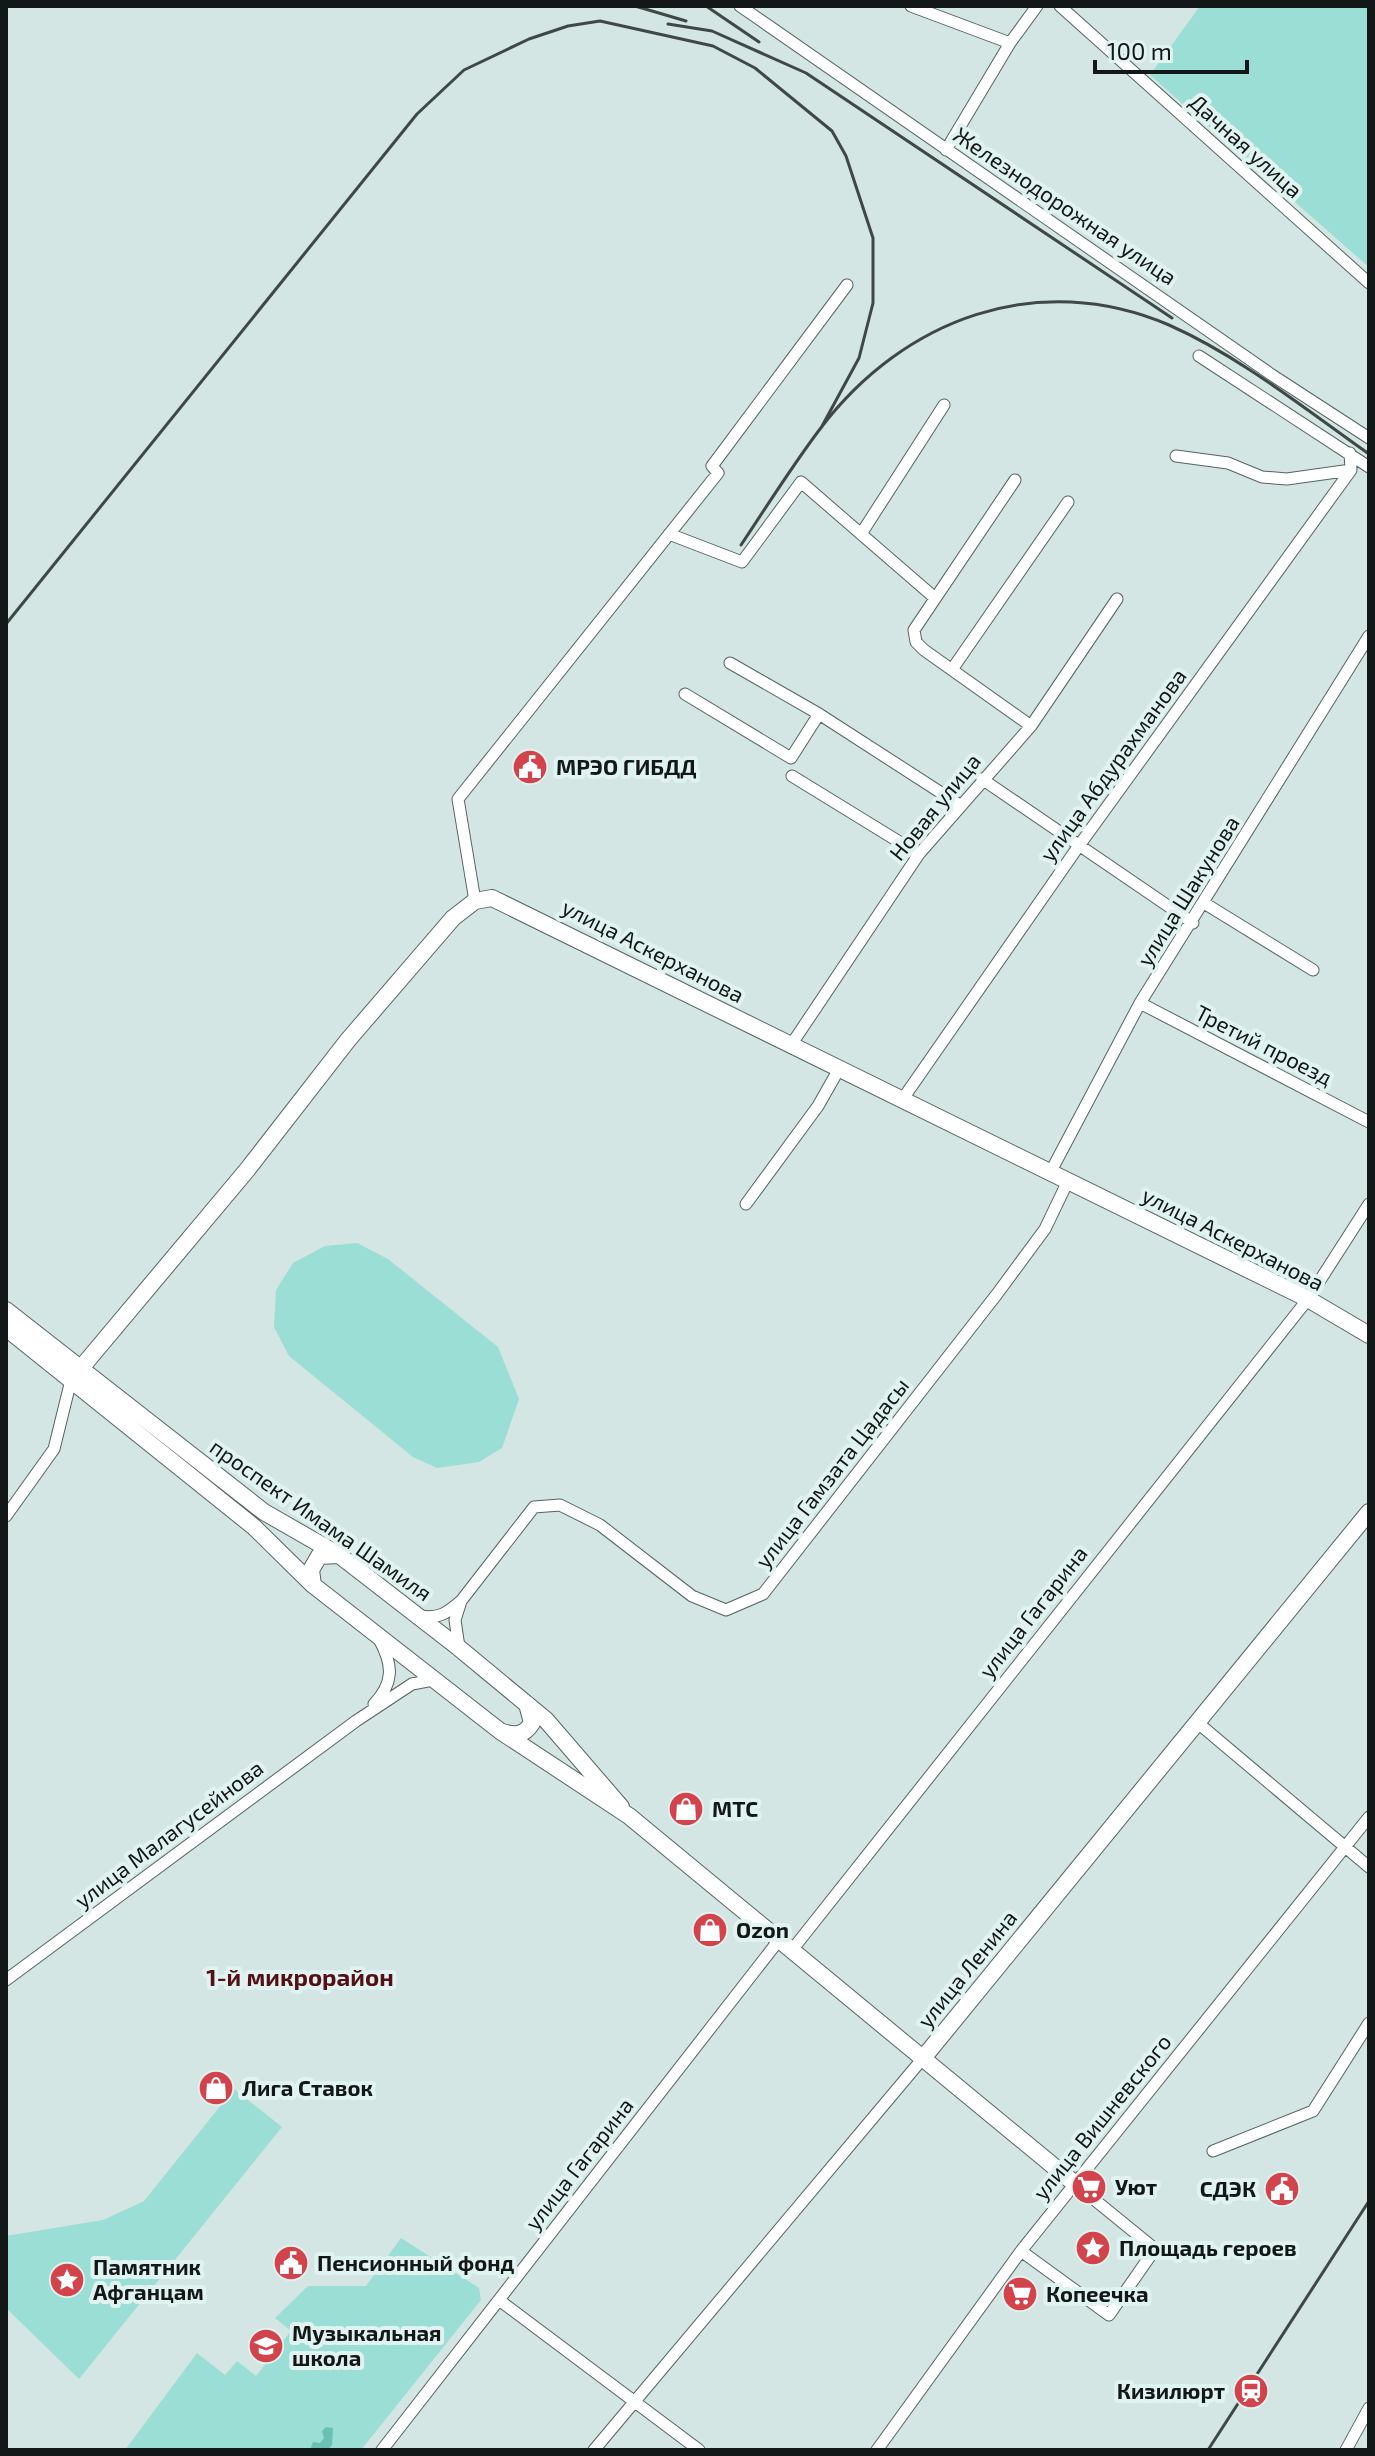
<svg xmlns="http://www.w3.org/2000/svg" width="1375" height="2456" viewBox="0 0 1375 2456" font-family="'Exo 2',sans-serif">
  <rect width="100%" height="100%" fill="#d3e6e3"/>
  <path fill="#9aded5" d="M1200,6h169v261l-219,-192z
    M357,1243l31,16 110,88 21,52 -17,49 -23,14 -42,6 -24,-11 -124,-101 -15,-29 2,-37 17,-27 32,-17z
    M234,2089l48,38 -203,252 -73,-71v-72l97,-16 41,-19z
    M401,2238l78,50 2,12 -120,150h-236l72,-97 28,22 12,-14 19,15 35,-45 -16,-13 33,-32h58z"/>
  <path fill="#6bc0b5" d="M326,2427l7,1 -1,17 -4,5h-18l3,-8 7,1 4,-5 -2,-7z"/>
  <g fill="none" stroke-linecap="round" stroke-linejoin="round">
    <defs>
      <path id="street" d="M740,6l532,369 97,63
        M911,6l99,37
        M1060,6l309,277
        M946,150l64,-107 27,-37
        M1199,356l170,111
        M1176,456l52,7 34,14 25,2 64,-9
        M1015,480l-101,150 2,12 8,8 107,76
        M669,534l73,28 59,-80 134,116
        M861,534l83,-129
        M730,663l89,51 141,91
        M953,668l115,-166
        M685,694l106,64 28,-44
        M792,776l127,78
        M982,779l211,144
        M475,901l-17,-102 260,-326 -6,-7 135,-181
        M1204,903l109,67
        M1140,1003l229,119
        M791,1045l128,-191 112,-128 86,-127
        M902,1100l176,-253 273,-377 -1,-17
        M1050,1173l90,-170 229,-367
        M746,1204l72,-98 21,-37
        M6,1516l48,-67 17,-69
        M421,1616c18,3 26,-3 40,-15l73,-94 26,-2 40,20 92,71 34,14 37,-16 234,-300 48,-65 23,-48
        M459,1647l-4,-27 6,-19
        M374,1704c20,-21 19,-39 6,-63
        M1198,1723l171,144
        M792,1950l516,-651 61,-95
        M6,1980l350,-259 56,-37 21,-4
        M1213,2151l100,-40 56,-88
        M1021,2251l88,64 46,-66 -81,-66
        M499,2300l200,150
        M382,2450l397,-510
        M594,2450l330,-393
        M877,2450l144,-199 348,-434
        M1346,2450l23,-42"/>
      <path id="secondary" d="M6,1310l258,202 75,43 120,93 87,72 75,87
        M6,1328l248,199 59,58 187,146 129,85 445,367
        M71,1380l176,-210 101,-130 105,-122 22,-17 17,-3 816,401 61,36
        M313,1585l-2,-15 8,-14 20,-1
        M502,1732c13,4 22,4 30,-9l-5,-19
        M924,2057l445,-545"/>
    </defs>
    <use href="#street" stroke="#546461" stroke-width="13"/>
    <use href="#secondary" stroke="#546461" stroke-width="18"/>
    <use href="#street" stroke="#fff" stroke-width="11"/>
    <use href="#secondary" stroke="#fff" stroke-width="16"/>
    <path stroke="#3f4847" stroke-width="3" d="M635,6l51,15
      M706,6l53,36
      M668,24l44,7 94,42 366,245
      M741,545c26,-39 51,-79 79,-116 84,-111 218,-160 349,-104 72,32 136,84 200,129
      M6,624l411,-510 47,-44 65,-31 39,-13 32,-5 113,25 42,22 77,63 14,25 27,82v65l-14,55 -38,70
      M1208,2450l161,-249"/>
  </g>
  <defs>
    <symbol id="civic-disc" viewBox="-11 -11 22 22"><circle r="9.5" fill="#d3434c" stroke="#e1f3f0"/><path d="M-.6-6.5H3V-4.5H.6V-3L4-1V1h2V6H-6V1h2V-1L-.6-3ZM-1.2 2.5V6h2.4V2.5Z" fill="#fff"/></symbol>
    <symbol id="shop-disc" viewBox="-11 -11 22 22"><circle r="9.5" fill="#d3434c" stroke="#e1f3f0"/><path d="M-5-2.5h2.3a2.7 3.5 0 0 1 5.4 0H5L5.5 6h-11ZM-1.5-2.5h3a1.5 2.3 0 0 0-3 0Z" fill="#fff"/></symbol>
    <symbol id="supermarket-disc" viewBox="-11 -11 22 22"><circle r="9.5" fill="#d3434c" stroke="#e1f3f0"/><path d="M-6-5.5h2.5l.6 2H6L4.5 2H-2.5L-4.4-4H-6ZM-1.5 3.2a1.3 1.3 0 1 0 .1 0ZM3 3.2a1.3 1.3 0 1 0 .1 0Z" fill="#fff"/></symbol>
    <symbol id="sight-disc" viewBox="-11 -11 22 22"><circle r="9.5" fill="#d3434c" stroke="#e1f3f0"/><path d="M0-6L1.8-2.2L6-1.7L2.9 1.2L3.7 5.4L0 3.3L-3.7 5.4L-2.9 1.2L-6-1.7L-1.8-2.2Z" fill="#fff"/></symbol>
    <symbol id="school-disc" viewBox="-11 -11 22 22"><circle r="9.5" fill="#d3434c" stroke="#e1f3f0"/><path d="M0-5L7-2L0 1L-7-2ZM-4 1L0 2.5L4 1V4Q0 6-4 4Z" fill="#fff"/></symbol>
    <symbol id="station-disc" viewBox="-11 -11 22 22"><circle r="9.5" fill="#d3434c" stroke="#e1f3f0"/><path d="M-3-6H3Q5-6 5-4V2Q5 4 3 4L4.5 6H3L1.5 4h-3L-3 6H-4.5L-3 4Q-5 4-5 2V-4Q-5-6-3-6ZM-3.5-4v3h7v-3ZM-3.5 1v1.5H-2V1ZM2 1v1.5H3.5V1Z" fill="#fff"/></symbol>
  </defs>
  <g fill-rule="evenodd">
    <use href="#civic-disc" x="510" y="747" width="40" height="40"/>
    <use href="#shop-disc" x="666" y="1789" width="40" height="40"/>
    <use href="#shop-disc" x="690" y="1910" width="40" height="40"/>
    <use href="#shop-disc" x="196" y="2068" width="40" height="40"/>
    <use href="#supermarket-disc" x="1069" y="2167" width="40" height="40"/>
    <use href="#civic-disc" x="1262" y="2169" width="40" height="40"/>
    <use href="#sight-disc" x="1073" y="2228" width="40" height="40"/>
    <use href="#civic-disc" x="271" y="2243" width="40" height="40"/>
    <use href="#sight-disc" x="47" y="2260" width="40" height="40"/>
    <use href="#supermarket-disc" x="1000" y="2274" width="40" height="40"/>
    <use href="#school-disc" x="246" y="2326" width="40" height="40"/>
    <use href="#station-disc" x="1231" y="2371" width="40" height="40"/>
  </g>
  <g text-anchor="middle" stroke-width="8" stroke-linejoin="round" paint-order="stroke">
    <g font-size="22" fill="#121817" stroke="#e1f3f0">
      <text transform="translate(1246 146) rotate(42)" y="8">Дачная улица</text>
      <text transform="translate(1065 206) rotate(34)" y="8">Железнодорожная улица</text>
      <text transform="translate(1113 765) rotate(-54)" y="8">улица Абдурахманова</text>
      <text transform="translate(935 807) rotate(-51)" y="8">Новая улица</text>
      <text transform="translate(1188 891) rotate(-58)" y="8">улица Шакунова</text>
      <text transform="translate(653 951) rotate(27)" y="8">улица Аскерханова</text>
      <text transform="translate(1264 1045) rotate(27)" y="8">Третий проезд</text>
      <text transform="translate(1233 1239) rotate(27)" y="8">улица Аскерханова</text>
      <text transform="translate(832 1473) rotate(-52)" y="8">улица Гамзата Цадасы</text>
      <text transform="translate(321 1520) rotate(35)" y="8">проспект Имама Шамиля</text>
      <text transform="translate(1033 1612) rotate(-52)" y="8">улица Гагарина</text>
      <text transform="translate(169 1834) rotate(-37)" y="8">улица Малагусейнова</text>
      <text transform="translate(967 1969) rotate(-51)" y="8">улица Ленина</text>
      <text transform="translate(1102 2117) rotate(-51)" y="8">улица Вишневского</text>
      <text transform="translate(579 2164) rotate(-52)" y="8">улица Гагарина</text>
    </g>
    <g font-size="22" font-weight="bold" fill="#121817" stroke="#e1f3f0" text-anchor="start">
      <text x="556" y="775">МРЭО ГИБДД</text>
      <text x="712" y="1817">МТС</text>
      <text x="736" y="1938">Ozon</text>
      <text x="242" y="2096">Лига Ставок</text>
      <text x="1115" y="2195">Уют</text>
      <text x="1256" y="2197" text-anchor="end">СДЭК</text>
      <text x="1119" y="2256">Площадь героев</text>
      <text x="317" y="2271">Пенсионный фонд</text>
      <text x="93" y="2275">Памятник<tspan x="93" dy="25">Афганцам</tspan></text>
      <text x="1046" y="2302">Копеечка</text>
      <text x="292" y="2341">Музыкальная<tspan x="292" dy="25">школа</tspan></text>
      <text x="1225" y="2399" text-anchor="end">Кизилюрт</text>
    </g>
    <g font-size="24" font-weight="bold" fill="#551016" stroke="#e1f3f0">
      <text x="300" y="1986">1-й микрорайон</text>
    </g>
  </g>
  <rect width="1375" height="2456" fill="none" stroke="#121817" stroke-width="16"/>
  <path d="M1095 60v12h152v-12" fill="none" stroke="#121817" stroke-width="4"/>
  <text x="1107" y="60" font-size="24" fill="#121817" stroke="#e1f3f0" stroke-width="6" paint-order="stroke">100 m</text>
</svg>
